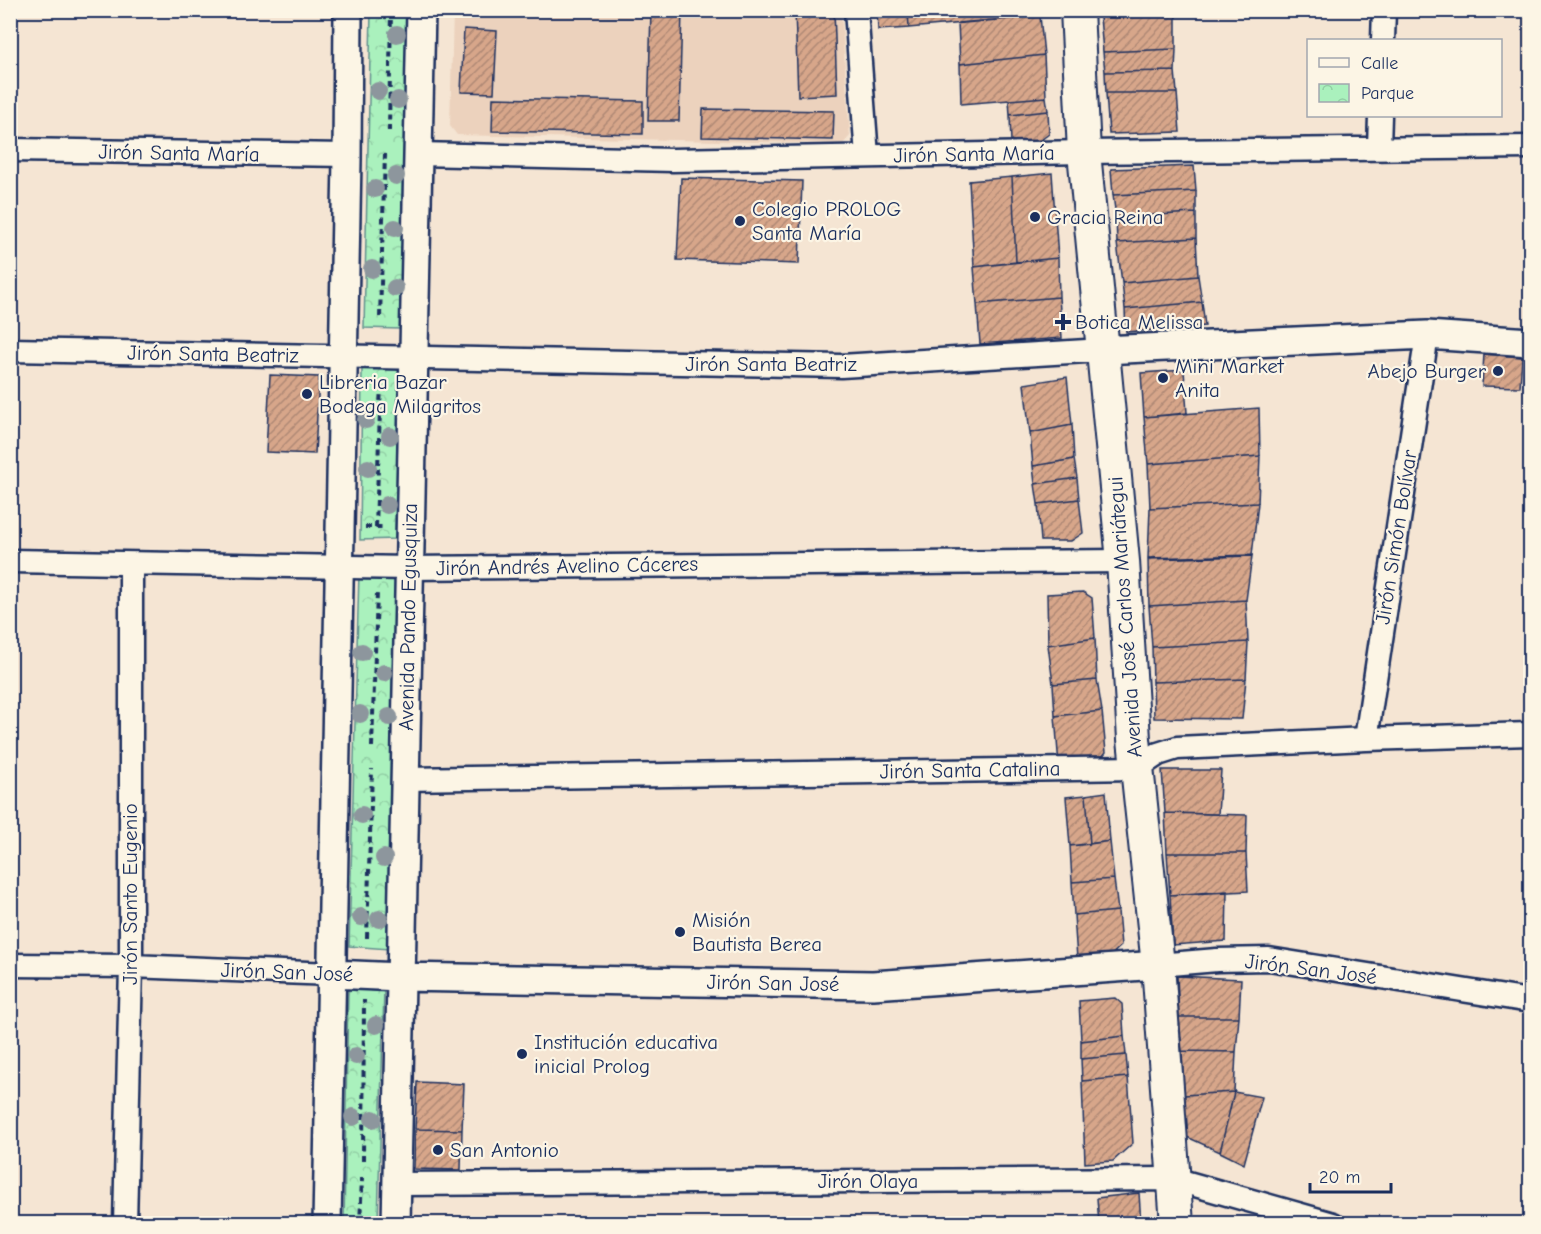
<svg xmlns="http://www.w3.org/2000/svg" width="1541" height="1234" viewBox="0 0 1541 1234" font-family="'Comic Neue',sans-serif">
  <defs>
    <pattern id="park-crowns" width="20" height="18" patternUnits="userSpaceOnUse" patternTransform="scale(1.5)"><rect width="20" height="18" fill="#aaf1bd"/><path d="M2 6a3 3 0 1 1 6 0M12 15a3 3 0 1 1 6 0" fill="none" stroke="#92cfa5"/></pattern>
    <pattern id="building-hatch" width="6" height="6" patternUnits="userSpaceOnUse" patternTransform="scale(1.5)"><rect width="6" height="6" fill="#d7a68a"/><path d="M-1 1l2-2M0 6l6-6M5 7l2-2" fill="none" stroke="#ae8874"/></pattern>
  </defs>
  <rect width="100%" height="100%" fill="#f5e5d3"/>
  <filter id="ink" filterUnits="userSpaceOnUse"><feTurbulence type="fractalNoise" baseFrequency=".0167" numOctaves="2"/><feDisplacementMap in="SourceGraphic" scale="12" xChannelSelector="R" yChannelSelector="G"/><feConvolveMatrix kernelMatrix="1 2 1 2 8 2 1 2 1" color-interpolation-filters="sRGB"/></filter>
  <g filter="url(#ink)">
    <path fill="#ecd2bd" d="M453,11h388l9,125 -7,8 -386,-9 -7,-9z"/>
    <path fill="url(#park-crowns)" stroke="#62908e" stroke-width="1.5" d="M371,11h38l-9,318 -36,-1z
      M362,368h37l-4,171 -35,1z
      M359,573h37l-7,376 -40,-3z
      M348,989h36l-6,234 -34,1z"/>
    <path fill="url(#building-hatch)" stroke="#1b2f5e" stroke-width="1.5" d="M651,10h31l-3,111h-31z
      M795,10h39l3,84 -39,2z
      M877,10h31l1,18 -31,2z
      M908,10h132v6l-131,12z
      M1099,10h76l1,4 -76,3z
      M1176,14v35l-73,3 -3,-35z
      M1040,16l4,39 -84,9 -2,-41z
      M464,29l33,2 -3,62 -33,-1z
      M1176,49l-1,22 -70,1 -2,-20z
      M1044,55l2,42 -85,7 -1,-40z
      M1175,71l2,22h-71l-1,-21z
      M1106,93h71l3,39 -71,2z
      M1046,97l2,14 -38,4 -1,-15z
      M493,98l150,3v33l-151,-3z
      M703,109l131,2 -1,29 -131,-3z
      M1048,111l1,23 -11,8 -27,1 -1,-28z
      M1194,166l2,25 -83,4 -2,-26z
      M1052,173l6,85 -42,4 -4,-85z
      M1012,177l4,85 -42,5 -5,-86z
      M681,178l121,3 -3,83 -122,-4z
      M1196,191v22l-80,4 -3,-22z
      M1196,213v25l-79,5 -1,-26z
      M1196,238l2,38 -76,7 -5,-40z
      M1058,258l1,39 -82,7 -3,-37z
      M1198,276l4,26 -77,7 -3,-26z
      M1059,297l3,41 -82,6 -3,-40z
      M1202,302l3,24 -79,6 -1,-23z
      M1484,354l38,3 -2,30 -38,-1z
      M1184,370l3,43 -43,4 -3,-44z
      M270,375l49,2 -4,77 -49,-2z
      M1067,377l5,48 -42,8 -6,-49z
      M1259,408l1,48 -112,8 -4,-47z
      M1072,425l2,34 -41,7 -3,-33z
      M1260,456l-2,47 -108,5 -2,-44z
      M1074,459l3,19 -42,6 -2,-18z
      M1077,478l2,21 -41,5 -3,-20z
      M1079,499l4,34 -12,8h-30l-3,-37z
      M1258,503l-6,52 -104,3 2,-50z
      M1252,556l-6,44 -97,6 -1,-47z
      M1083,592l9,6 3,40 -47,7 -1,-51z
      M1246,600l2,42 -96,5 -3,-41z
      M1095,638l2,42 -44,4 -5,-39z
      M1248,642l-2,37 -93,3 -1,-35z
      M1246,679l-4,40 -88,-1 -1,-36z
      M1097,680l5,31 -47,5 -2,-32z
      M1102,711l4,41 -9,11 -38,2 -4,-49z
      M1162,770h59l-3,44 -53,-1z
      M1106,792l4,49 -20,3 -4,-49z
      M1086,795l4,49 -20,2 -4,-49z
      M1165,813l82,2 -1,38h-79z
      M1110,841l4,38 -42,3 -2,-36z
      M1167,853h79l2,38 -78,4z
      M1114,879l4,32 -44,4 -2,-33z
      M1227,891l-1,50 -53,4 -3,-50z
      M1118,911l3,35 -11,10 -33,3 -3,-44z
      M1177,976l64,3 -2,38h-60z
      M1115,998l7,6 2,32 -43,5 -2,-40z
      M1179,1017h60l-3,35 -54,-1z
      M1124,1036l2,19 -45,4v-18z
      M1182,1051l54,1 -2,40 -50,3z
      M1126,1055l2,22 -46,4 -1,-22z
      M1128,1077l5,66 -20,18 -28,2 -3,-82z
      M417,1082l47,2 -2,46 -47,-1z
      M1234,1092l-14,60 -33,-15 -3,-42z
      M1234,1092l28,5 -18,67 -24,-12z
      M415,1129l47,1 -1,40 -47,-1z
      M1139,1193l2,31h-42l-2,-26z"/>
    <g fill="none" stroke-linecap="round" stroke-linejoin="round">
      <defs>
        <path id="minor" d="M856,10l11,146
          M1383,40l1,-30
          M1379,147l1,-31
          M10,150l337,5
          M418,154l255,6 411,-8 446,-5
          M10,350l831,16 262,-16
          M10,561l399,7 714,-7
          M1366,739l61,-404
          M405,779l732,-11 21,-14 19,-6 189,-9 164,-5
          M10,965l121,1 201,8
          M1158,965l59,-5 52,-1 261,42
          M396,1184l778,-5 159,45
          M125,1224l6,-258v-402"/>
        <path id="tertiary" d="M1103,350l324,-15 103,7
          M332,974l68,3 473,8 285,-20
          M327,1224l20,-1065 1,-149
          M396,1224l25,-1214"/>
        <path id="secondary" d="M1077,10l7,142 39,409 11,178 24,226 19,259"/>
      </defs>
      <use href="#minor" stroke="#1b2f5e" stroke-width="27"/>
      <use href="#tertiary" stroke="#1b2f5e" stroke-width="32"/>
      <use href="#secondary" stroke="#1b2f5e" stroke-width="36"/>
      <path stroke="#1b2f5e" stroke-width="4" stroke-dasharray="6 4.5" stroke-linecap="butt" d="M389,131l2,-121
        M380,317l5,-163
        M365,527h19
        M376,527l5,-146
        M372,747l5,-155
        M367,938l5,-169
        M363,1161l1,-161
        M360,1224l2,-46"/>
      <use href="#minor" stroke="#fcf5e5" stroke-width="22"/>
      <use href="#tertiary" stroke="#fcf5e5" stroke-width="27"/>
      <use href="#secondary" stroke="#fcf5e5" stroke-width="32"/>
    </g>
    <g fill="#8d969d">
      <circle cx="397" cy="34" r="9"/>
      <circle cx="378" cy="91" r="9"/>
      <circle cx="398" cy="100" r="9"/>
      <circle cx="396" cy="176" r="9"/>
      <circle cx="375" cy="189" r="9"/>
      <circle cx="395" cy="228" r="9"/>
      <circle cx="372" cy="269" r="9"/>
      <circle cx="395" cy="288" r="9"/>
      <circle cx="366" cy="420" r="9"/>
      <circle cx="390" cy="436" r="9"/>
      <circle cx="368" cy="468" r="9"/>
      <circle cx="387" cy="505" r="9"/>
      <circle cx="362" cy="652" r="9"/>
      <circle cx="384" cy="673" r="9"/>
      <circle cx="360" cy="714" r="9"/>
      <circle cx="389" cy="717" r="9"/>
      <circle cx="362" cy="815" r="9"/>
      <circle cx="384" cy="858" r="9"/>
      <circle cx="361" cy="917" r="9"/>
      <circle cx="379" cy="919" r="9"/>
      <circle cx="376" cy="1025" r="9"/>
      <circle cx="356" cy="1056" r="9"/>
      <circle cx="353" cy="1117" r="9"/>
      <circle cx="373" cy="1119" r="9"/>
    </g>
  </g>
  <g fill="#1b2f5e" stroke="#fcf5e5" stroke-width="2">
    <circle cx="1035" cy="217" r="6"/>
    <circle cx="740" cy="221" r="6"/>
    <path d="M1060 313h6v6h6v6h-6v6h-6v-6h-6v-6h6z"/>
    <circle cx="1498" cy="371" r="6"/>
    <circle cx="1163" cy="378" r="6"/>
    <circle cx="307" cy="394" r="6"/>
    <circle cx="680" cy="932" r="6"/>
    <circle cx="522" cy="1054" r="6"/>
    <circle cx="438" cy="1150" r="6"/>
  </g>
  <g text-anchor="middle" stroke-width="4.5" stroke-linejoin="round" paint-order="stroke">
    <g font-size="21" fill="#1b2f5e" stroke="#fcf5e5">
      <text transform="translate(179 153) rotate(1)" y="7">Jirón Santa María</text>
      <text transform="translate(974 154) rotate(-1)" y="7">Jirón Santa María</text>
      <text transform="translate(213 354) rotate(1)" y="7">Jirón Santa Beatriz</text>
      <text x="771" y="371">Jirón Santa Beatriz</text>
      <text transform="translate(1396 537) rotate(-81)" y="7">Jirón Simón Bolívar</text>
      <text transform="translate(567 566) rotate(-1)" y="7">Jirón Andrés Avelino Cáceres</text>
      <text transform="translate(408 617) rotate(-89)" y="7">Avenida Pando Egusquiza</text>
      <text transform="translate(1125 617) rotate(-94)" y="7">Avenida José Carlos Mariátegui</text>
      <text transform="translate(970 770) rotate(-1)" y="7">Jirón Santa Catalina</text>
      <text transform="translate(130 894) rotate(-90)" y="7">Jirón Santo Eugenio</text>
      <text transform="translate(1311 969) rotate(7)" y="7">Jirón San José</text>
      <text transform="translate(287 972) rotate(2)" y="7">Jirón San José</text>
      <text transform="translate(773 983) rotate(1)" y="7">Jirón San José</text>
      <text x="868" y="1188">Jirón Olaya</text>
    </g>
    <g font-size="21" fill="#1b2f5e" stroke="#fcf5e5" text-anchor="start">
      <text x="752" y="216">Colegio PROLOG<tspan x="752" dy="24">Santa María</tspan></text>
      <text x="1047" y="224">Gracia Reina</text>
      <text x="1075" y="329">Botica Melissa</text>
      <text x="1175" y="373">Mini Market<tspan x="1175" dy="24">Anita</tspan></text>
      <text x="1486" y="378" text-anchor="end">Abejo Burger</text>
      <text x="319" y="389">Libreria Bazar<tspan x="319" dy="24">Bodega Milagritos</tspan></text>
      <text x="692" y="927">Misión<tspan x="692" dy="24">Bautista Berea</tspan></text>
      <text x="534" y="1049">Institución educativa<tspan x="534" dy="24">inicial Prolog</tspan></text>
      <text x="450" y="1157">San Antonio</text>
    </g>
  </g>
  <rect width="1541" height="1234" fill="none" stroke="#fcf5e5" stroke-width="36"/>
  <rect x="18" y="18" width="1505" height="1198" fill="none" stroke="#1b2f5e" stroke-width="2" filter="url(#ink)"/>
  <rect x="1307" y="39" width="195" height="78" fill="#fcf5e5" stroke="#a2a6af" stroke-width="1.5"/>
  <rect x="1319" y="58" width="30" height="9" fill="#fcf5e5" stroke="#a2a6af" stroke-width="1.5"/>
  <text x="1361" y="69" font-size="18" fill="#1b2f5e">Calle</text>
  <rect x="1319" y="84" width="30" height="18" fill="url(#park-crowns)" stroke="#a2a6af" stroke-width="1.5"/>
  <text x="1361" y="99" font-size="18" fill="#1b2f5e">Parque</text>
  <path d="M1310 1183v9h81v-9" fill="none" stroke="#1b2f5e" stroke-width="3"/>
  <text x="1319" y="1183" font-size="18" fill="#1b2f5e" stroke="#fcf5e5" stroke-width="4.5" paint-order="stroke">20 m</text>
</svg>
